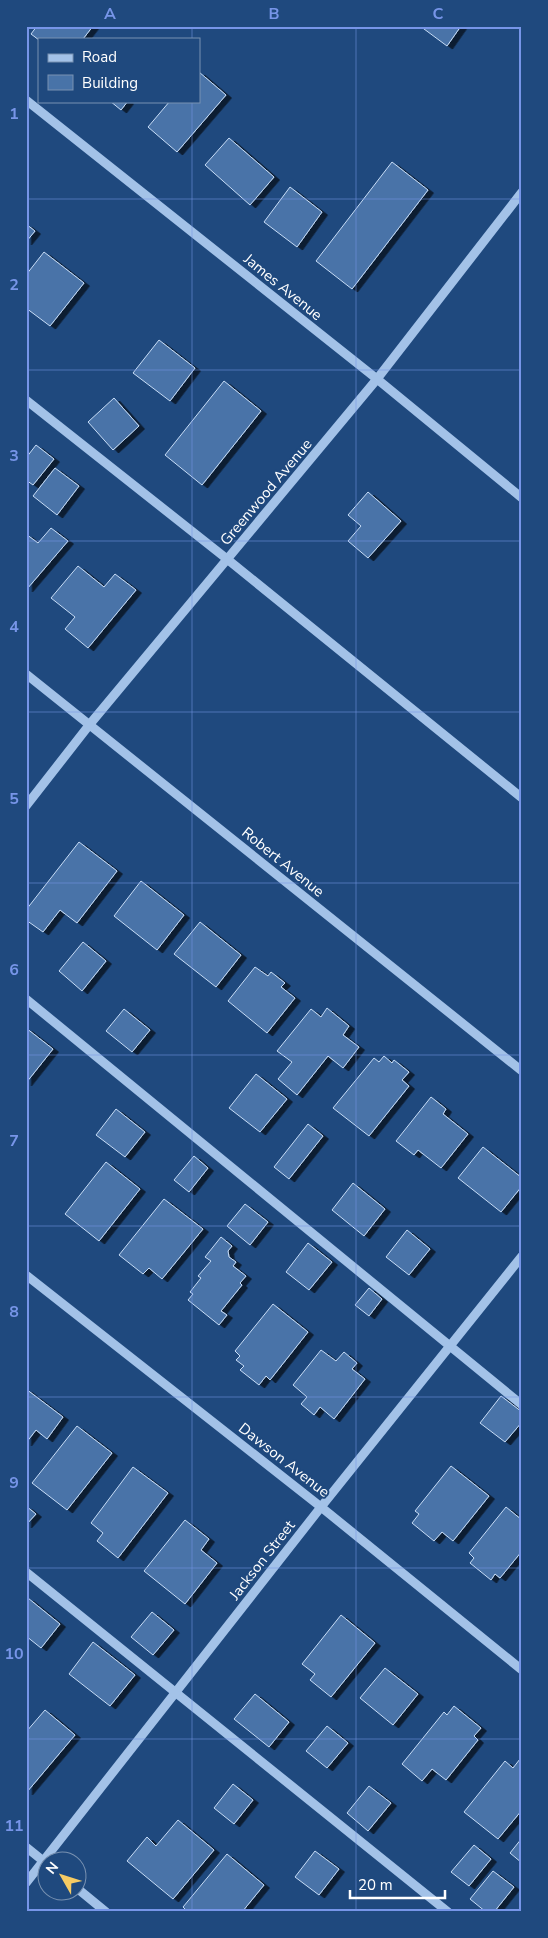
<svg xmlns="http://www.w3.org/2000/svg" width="548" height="1938" font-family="'Nunito Sans',sans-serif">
<defs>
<filter id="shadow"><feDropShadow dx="5.5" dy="3" stdDeviation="0" flood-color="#0009"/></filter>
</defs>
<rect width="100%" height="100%" fill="#1f497e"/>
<g fill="#4873a8" stroke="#c7dcf6" filter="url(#shadow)">
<polygon points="37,26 93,26 83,39 39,39 39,40 31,34"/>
<polygon points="420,26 461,26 447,46"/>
<polygon points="199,72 226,95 177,152 148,127 170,101 199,101"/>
<polygon points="110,101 128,101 121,110"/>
<polygon points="229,138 274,177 250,205 205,165"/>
<polygon points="392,162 428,190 352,289 316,261"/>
<polygon points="290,187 322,212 297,247 264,222"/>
<polygon points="26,224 35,231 26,242"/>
<polygon points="44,252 84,283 50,326 26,308 26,275"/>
<polygon points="159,340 195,368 170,401 133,373"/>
<polygon points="224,381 261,411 202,485 165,455"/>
<polygon points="114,398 139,426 113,450 88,422"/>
<polygon points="36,445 54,459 33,485 26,480 26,458"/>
<polygon points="55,468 79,486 57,515 33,496"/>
<polygon points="368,492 401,521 368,558 348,541 361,526 348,515"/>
<polygon points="51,528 68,541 27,589 26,534 38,543"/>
<polygon points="78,566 104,587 115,574 136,590 88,648 65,629 75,617 51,598"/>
<polygon points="79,842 117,871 77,923 60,910 43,932 26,920 26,910"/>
<polygon points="141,881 184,915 157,950 114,916"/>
<polygon points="200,922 241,955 216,987 174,954"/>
<polygon points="83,942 106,961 82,991 59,971"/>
<polygon points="255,967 268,976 271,972 285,983 281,987 295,998 267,1033 228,1001"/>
<polygon points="327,1008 349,1026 343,1035 359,1047 343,1068 328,1056 297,1095 278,1079 292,1062 277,1051 311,1009 321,1017"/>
<polygon points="124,1009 150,1030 132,1052 106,1031"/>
<polygon points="26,1028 53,1049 26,1083"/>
<polygon points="384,1056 392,1063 394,1060 409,1072 402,1080 409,1086 369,1136 333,1108 374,1058 379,1062"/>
<polygon points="256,1074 287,1099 260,1132 229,1108"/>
<polygon points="431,1097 446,1109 443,1114 468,1134 441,1168 418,1150 414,1155 396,1141"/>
<polygon points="116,1109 145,1132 125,1157 96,1135"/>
<polygon points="308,1124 323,1136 289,1179 274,1167"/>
<polygon points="483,1147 522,1178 522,1186 501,1212 458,1178"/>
<polygon points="194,1156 208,1168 189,1192 174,1180"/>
<polygon points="106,1162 140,1189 99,1241 65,1214"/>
<polygon points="353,1183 385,1209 364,1236 332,1210"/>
<polygon points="164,1199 203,1229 162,1279 149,1268 143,1274 119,1255"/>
<polygon points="245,1204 268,1222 250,1245 227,1226"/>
<polygon points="407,1230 430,1249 409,1275 386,1257"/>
<polygon points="221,1237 232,1246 228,1251 229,1257 236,1262 233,1266 246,1276 240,1283 242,1285 221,1311 227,1315 219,1325 188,1300 193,1294 190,1292 201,1278 198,1276 211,1261 205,1257"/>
<polygon points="308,1243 332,1262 309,1290 286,1272"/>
<polygon points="369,1288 382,1299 369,1316 355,1305"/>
<polygon points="273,1304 308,1332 270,1380 266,1376 259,1385 240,1370 244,1366 236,1360 240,1356 235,1351"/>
<polygon points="321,1350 336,1361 344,1352 357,1363 352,1369 365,1379 334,1419 320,1407 314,1415 301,1404 307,1397 293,1385"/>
<polygon points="26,1389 63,1417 47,1439 36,1430 26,1443"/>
<polygon points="501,1396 522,1412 522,1422 505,1442 480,1423"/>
<polygon points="77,1426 112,1453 67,1510 32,1483"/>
<polygon points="451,1466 489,1496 453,1541 442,1532 434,1541 412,1523 419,1514 415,1511"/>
<polygon points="133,1467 168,1493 118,1558 97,1541 103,1533 91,1523"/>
<polygon points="26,1506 36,1514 26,1525"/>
<polygon points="506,1507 522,1520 522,1551 500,1578 495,1574 491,1580 470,1563 474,1558 469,1553"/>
<polygon points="185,1520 209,1539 201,1550 217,1563 185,1604 144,1571"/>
<polygon points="28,1598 60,1624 41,1648 26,1636 26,1600"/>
<polygon points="152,1612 174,1630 153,1655 131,1637"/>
<polygon points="341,1615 375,1643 331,1697 310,1680 315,1674 302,1664"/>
<polygon points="93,1642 135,1675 110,1706 69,1674"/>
<polygon points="385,1668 418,1694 393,1725 360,1698"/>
<polygon points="255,1694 289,1722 269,1747 234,1719"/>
<polygon points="454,1706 481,1728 474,1736 478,1740 446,1780 432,1769 422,1781 402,1764 444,1712 447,1715"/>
<polygon points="45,1710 75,1735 27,1792 26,1732"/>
<polygon points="327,1726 348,1743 327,1768 306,1751"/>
<polygon points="520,1759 522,1760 522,1810 498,1839 464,1812 505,1761 513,1768"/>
<polygon points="233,1784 253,1800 234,1824 214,1808"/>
<polygon points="369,1786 391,1803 368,1831 347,1813"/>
<polygon points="178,1820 214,1850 173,1899 127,1861 147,1837 156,1846"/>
<polygon points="522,1838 522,1863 510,1853"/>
<polygon points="474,1845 491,1859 469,1886 451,1872"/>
<polygon points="315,1851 339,1869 319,1895 295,1877"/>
<polygon points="227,1854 264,1885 242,1912 188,1912 183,1907"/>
<polygon points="493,1871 514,1887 494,1912 486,1912 470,1899"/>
</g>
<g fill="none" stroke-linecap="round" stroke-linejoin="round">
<g stroke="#a3c2e8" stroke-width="9">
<polyline points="26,100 377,379 522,498"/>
<polyline points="26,400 227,559 522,798"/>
<polyline points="26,674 522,1071"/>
<polyline points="26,806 90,724 377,379 522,192"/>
<polyline points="26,999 522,1405"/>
<polyline points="26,1275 321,1507 522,1670"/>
<polyline points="26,1572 448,1912"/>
<polyline points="26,1847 47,1864"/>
<polyline points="26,1883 321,1507 522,1256"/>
<polyline points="78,1889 106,1912"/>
</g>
</g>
<path fill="none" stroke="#7795e8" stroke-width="1" stroke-opacity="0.55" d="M192 26V39M356 26V1912M192 101V1912M26 199H522M26 370H522M26 541H522M26 712H522M26 883H522M26 1055H522M26 1226H522M26 1397H522M26 1568H522M26 1739H522"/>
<g text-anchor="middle" stroke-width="4" stroke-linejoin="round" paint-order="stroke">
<g font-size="15" fill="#fff" stroke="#1f497e">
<text transform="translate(283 287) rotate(39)" y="5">James Avenue</text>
<text transform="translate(266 492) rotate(-50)" y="5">Greenwood Avenue</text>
<text transform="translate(283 862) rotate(39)" y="5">Robert Avenue</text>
<text transform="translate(284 1460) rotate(38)" y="5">Dawson Avenue</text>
<text transform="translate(262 1560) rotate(-52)" y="5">Jackson Street</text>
</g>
</g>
<rect width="548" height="1938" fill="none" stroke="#1f497e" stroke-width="55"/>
<rect x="38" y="38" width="162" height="65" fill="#1f497e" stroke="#7992b2"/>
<rect x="48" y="54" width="25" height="8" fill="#a3c2e8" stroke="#7992b2"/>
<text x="82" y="62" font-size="15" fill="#ffffff">Road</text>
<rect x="48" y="75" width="25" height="15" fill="#4873a8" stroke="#7992b2"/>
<text x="82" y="88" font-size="15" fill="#ffffff">Building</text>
<g transform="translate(62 1876) rotate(309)"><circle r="24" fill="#1f497e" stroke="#7992b2"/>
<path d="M0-4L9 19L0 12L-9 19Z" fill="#f6cb63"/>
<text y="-8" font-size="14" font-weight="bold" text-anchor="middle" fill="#ffffff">N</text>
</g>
<path d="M350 1890v8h95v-8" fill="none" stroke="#ffffff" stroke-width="2.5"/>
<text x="358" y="1890" font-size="15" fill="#ffffff" stroke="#1f497e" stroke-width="4" paint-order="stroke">20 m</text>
<rect x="28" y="28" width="492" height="1882" fill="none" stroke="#7795e8" stroke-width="2"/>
<g font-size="16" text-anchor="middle" font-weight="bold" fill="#7795e8">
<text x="110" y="19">A</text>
<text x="274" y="19">B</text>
<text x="438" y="19">C</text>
<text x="14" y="119">1</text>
<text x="14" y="290">2</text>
<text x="14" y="461">3</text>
<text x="14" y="632">4</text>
<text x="14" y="804">5</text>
<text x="14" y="975">6</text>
<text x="14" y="1146">7</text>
<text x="14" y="1317">8</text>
<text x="14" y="1488">9</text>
<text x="14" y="1659">10</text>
<text x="14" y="1831">11</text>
</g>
</svg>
